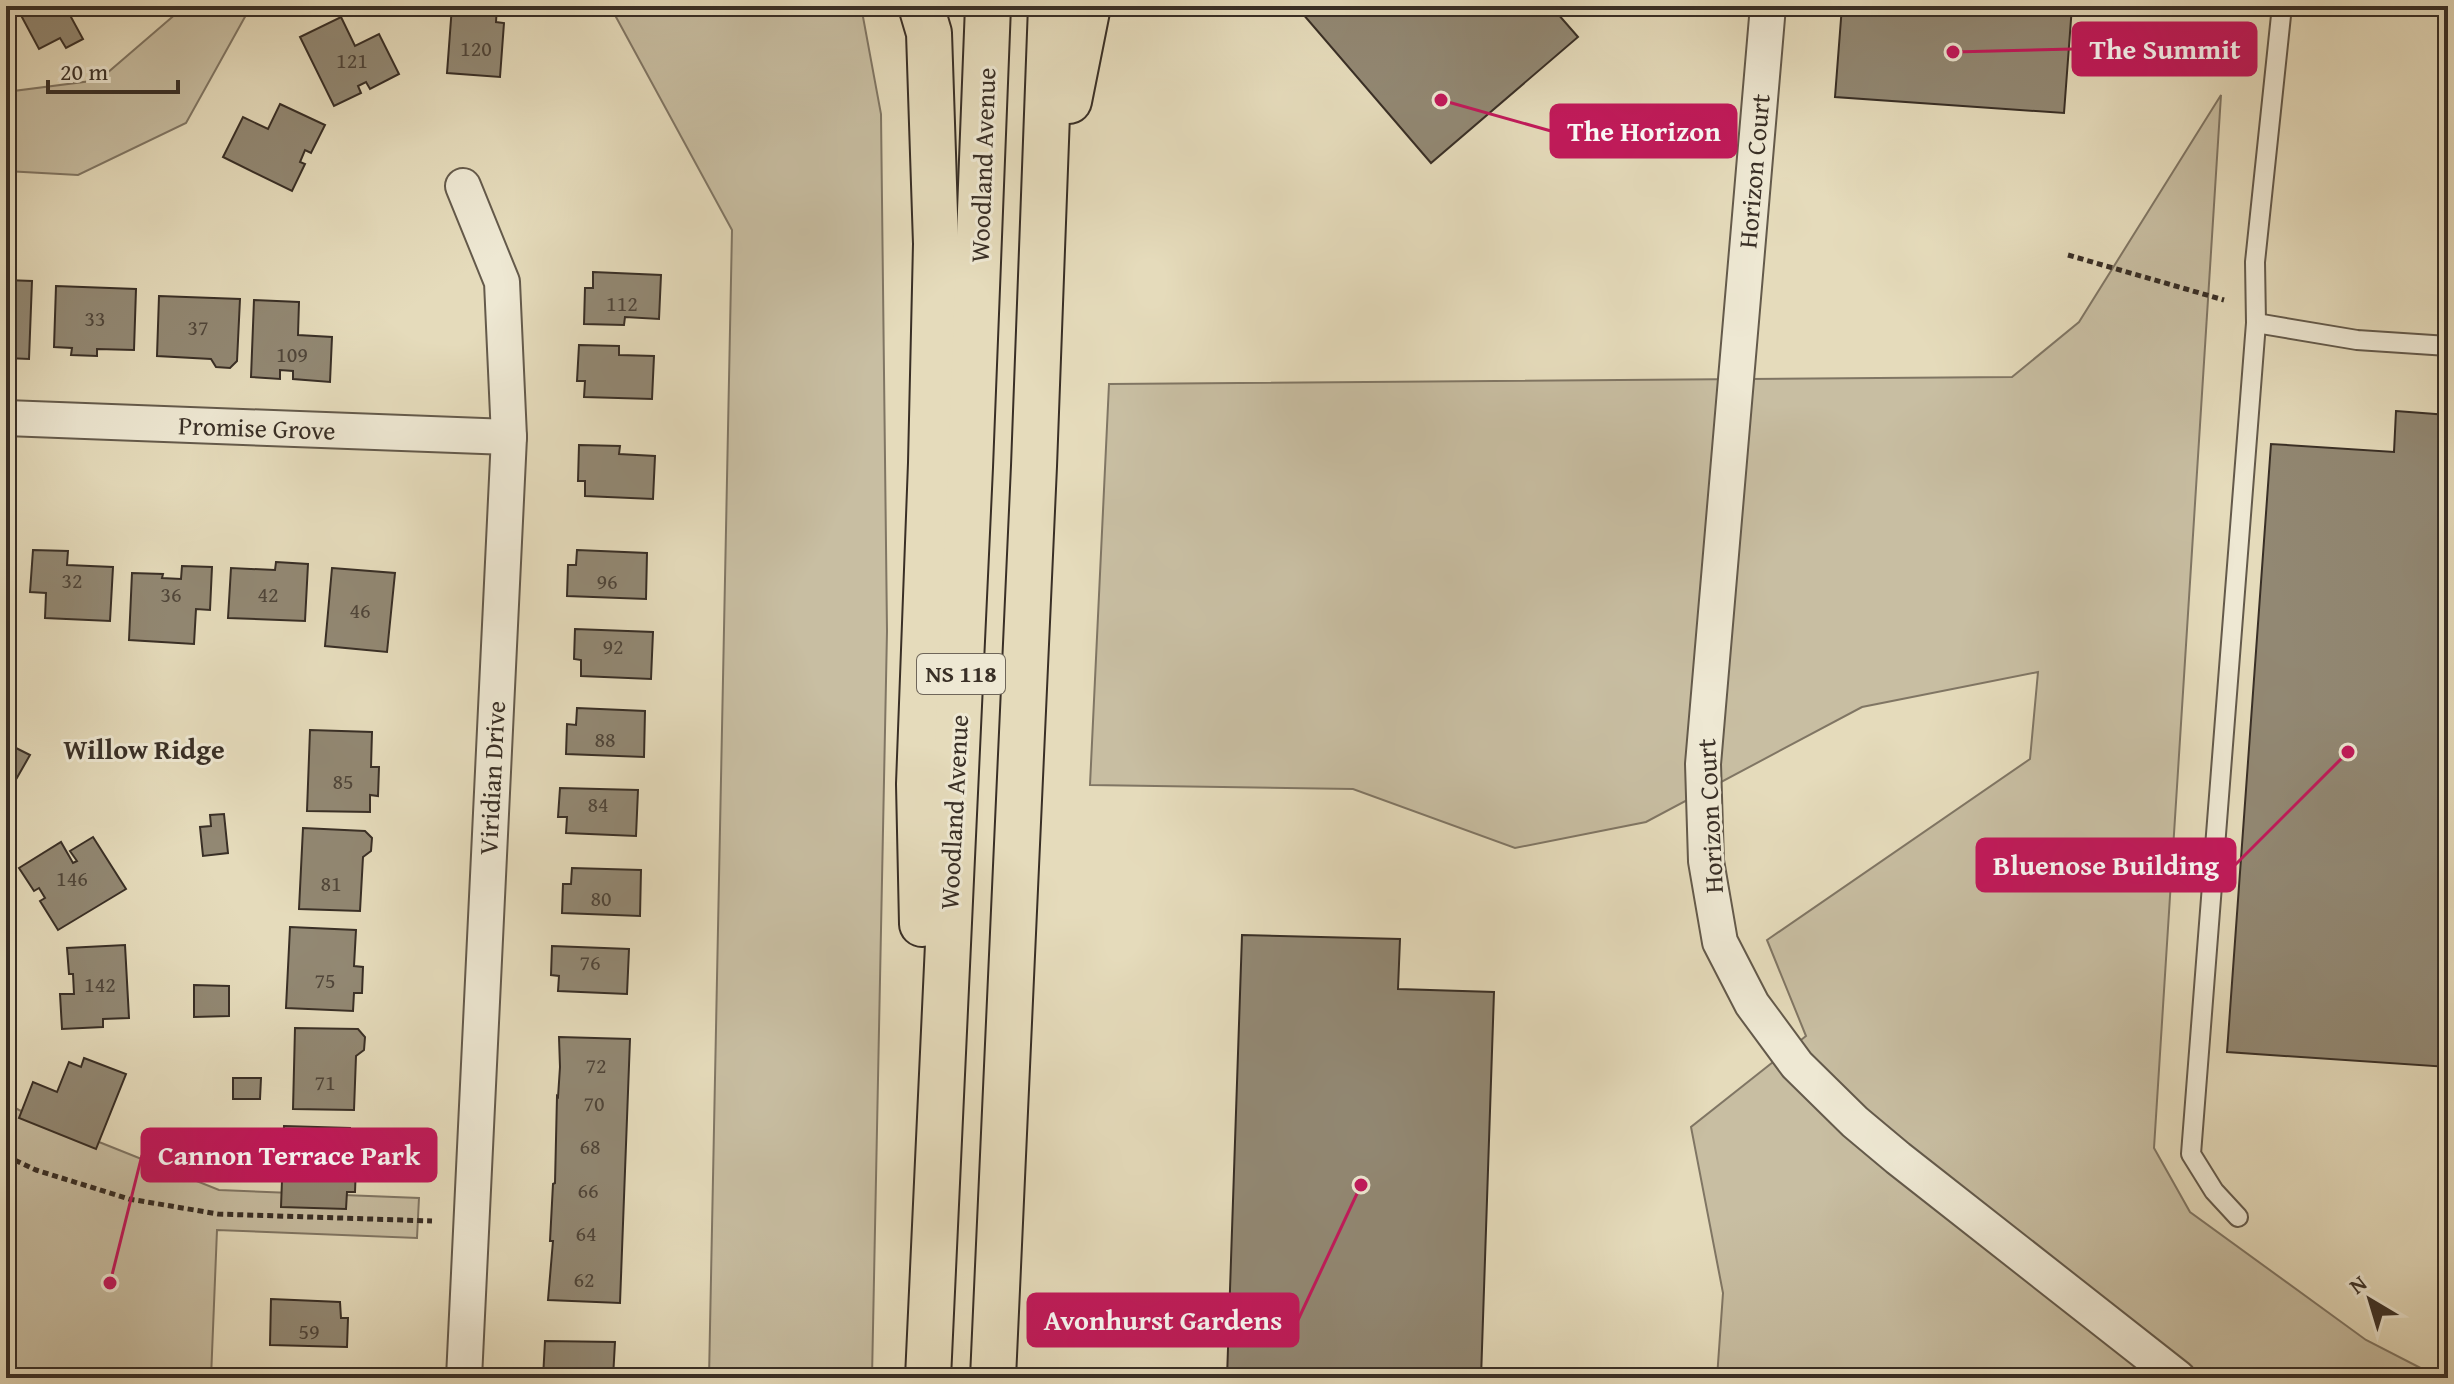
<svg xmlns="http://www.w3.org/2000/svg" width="2454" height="1384" font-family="'Gentium Book Plus',serif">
<rect width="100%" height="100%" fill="#e5dbbb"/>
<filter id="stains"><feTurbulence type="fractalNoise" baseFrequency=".0025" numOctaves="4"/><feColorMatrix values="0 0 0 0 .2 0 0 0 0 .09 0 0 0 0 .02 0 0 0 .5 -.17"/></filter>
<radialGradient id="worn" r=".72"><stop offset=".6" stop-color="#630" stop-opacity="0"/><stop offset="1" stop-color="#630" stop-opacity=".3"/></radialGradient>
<g fill="#c8bea2" stroke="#807664" stroke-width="2">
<polygon points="185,6 251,6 186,123 78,175 6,171 6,92 99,80"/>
<polygon points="610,6 861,6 881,114 887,631 872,1378 709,1378 732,230"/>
<polygon points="2221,95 2154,1148 2190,1212 2366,1340 2440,1378 1717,1378 1723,1293 1691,1127 1806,1036 1767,940 2030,759 2038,672 1862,707 1646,822 1515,848 1353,789 1090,785 1109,384 2012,377 2079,322"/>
<polygon points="6,1103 19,1110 219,1190 419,1198 417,1238 217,1230 211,1378 6,1378"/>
</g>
<g fill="#928873" stroke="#392f26" stroke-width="2">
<polygon points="16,6 65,6 83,39 66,48 60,38 39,49"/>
<polygon points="452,6 497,6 496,22 504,23 500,77 447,73"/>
<polygon points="1296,6 1551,6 1578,37 1431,163"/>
<polygon points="1842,6 2072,6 2064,113 1835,97"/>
<polygon points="341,17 355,46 379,34 399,74 370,89 366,82 358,86 361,93 334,106 300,37"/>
<polygon points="280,104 325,125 311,153 305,150 300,162 305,164 292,191 223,157 243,117 268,129"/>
<polygon points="593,272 661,275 659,319 625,317 624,325 584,324 585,288 593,288"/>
<polygon points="6,280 32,281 29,359 6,358"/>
<polygon points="56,286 136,289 134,350 97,349 97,356 71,355 72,348 54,347"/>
<polygon points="159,296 240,299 237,361 230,368 216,367 211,359 157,356"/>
<polygon points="254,300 299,302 298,335 332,337 330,382 293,379 293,371 280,370 280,379 251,377"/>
<polygon points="579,345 619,346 619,355 654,356 652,399 584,397 585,381 577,381"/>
<polygon points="2396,411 2448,415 2448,1067 2227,1052 2271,444 2394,452"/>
<polygon points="579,445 620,446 619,454 655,456 653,499 585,496 585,481 578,481"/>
<polygon points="33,550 68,551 67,565 113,567 110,621 45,618 46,593 30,592"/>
<polygon points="577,550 647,553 646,599 567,596 568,565 576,565"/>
<polygon points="6,561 14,561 13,612 6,612"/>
<polygon points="276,562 308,564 305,621 228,618 231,568 275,570"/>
<polygon points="182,566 212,567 210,610 196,609 194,644 129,640 132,573 163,574 162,578 181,579"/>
<polygon points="332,568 395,573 387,652 325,646"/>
<polygon points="575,629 653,632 651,679 581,676 581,660 574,659"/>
<polygon points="577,708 645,711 644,757 566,754 567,724 576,725"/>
<polygon points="310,730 372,732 371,767 379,767 378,796 370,795 370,812 307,811"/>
<polygon points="6,743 30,755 6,797"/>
<polygon points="560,788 638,790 636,836 566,833 567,817 558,817"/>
<polygon points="224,814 228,853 203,856 200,827 211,826 210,815"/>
<polygon points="303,828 365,831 372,838 371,851 363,857 360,911 299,909"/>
<polygon points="93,837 126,889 58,930 40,901 45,898 39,888 34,891 19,868 61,842 73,863 77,861 70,851"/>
<polygon points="572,868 641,870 640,916 562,913 563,884 571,884"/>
<polygon points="290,927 356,930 354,966 363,967 362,993 354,993 353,1011 286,1008"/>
<polygon points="1242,935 1400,939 1398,989 1494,992 1481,1378 1227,1378"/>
<polygon points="125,945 129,1018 103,1019 103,1027 62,1029 60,994 74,994 73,974 69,974 67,948"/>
<polygon points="552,946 629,949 627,994 558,991 559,976 551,975"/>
<polygon points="194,985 229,986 229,1016 194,1017"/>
<polygon points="295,1028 358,1029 365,1037 364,1050 356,1056 354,1110 293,1109"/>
<polygon points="559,1037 630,1039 620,1303 548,1300 553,1241 550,1241 553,1184 555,1183 557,1096 558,1097 560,1067"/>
<polygon points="84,1058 126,1074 96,1149 19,1118 33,1082 57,1092 69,1062 81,1067"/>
<polygon points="233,1078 261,1078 260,1099 233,1099"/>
<polygon points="284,1126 350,1128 348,1165 356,1165 355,1192 347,1192 346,1209 281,1207"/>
<polygon points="271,1299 340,1302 341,1318 348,1318 347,1347 270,1345"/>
<polygon points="545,1341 615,1342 613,1378 543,1378"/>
<polygon points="282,1368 352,1370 352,1378 282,1378"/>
</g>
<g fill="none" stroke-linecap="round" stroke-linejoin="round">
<defs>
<g id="lane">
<polyline points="2256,323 2357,340 2448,346"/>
<polyline points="2238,1217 2214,1191 2191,1154 2256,323 2255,262 2282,6"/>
</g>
<g id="street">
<polyline points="1768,6 1703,764 1706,861 1720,942 1752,1004 1797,1065 1855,1122 1898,1158 2178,1378"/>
<polyline points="463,186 502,282 509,437 464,1378"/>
<polyline points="6,418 509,437"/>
</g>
<g id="highway">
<polyline points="921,6 929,33 936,244 931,463 919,784 922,924"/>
<polyline points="1069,101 1088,6"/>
<polyline points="928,1378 970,467 988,6"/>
<polyline points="993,1378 1034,466 1051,6"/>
</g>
</defs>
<use href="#lane" stroke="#645a4b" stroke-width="22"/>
<use href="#street" stroke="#645a4b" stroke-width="38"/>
<use href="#highway" stroke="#392f26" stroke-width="48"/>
<g stroke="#392f26" stroke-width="5" stroke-dasharray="6 4" stroke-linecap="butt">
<polyline points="2068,255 2224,300"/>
<polyline points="6,1156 36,1170 129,1199 218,1214 432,1221"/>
</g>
<use href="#lane" stroke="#eee8d3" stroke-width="18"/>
<use href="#street" stroke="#eee8d3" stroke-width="34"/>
<use href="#highway" stroke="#e5dbbb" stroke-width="44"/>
</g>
<g text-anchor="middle" stroke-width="6" stroke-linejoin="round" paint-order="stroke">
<g font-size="22" fill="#4f4539">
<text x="476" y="56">120</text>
<text x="352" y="68">121</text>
<text x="622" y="311">112</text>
<text x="95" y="326">33</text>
<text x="198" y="335">37</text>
<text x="292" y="362">109</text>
<text x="72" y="588">32</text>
<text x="607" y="589">96</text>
<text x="171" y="602">36</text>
<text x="268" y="602">42</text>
<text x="360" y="618">46</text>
<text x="613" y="654">92</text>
<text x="605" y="747">88</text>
<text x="343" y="789">85</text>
<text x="598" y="812">84</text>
<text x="72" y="886">146</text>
<text x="331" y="891">81</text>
<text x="601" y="906">80</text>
<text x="590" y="970">76</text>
<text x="325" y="988">75</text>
<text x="100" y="992">142</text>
<text x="596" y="1073">72</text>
<text x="325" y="1090">71</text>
<text x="594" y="1111">70</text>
<text x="590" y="1154">68</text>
<text x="588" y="1198">66</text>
<text x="586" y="1241">64</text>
<text x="584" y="1287">62</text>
<text x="309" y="1339">59</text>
</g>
<rect fill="#eee8d3" stroke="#6f665a" stroke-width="2" x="917" y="654" width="88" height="40" rx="6"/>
<g font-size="24" font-weight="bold" fill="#392f26">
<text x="961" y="682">NS 118</text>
</g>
<g font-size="26" fill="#392f26" stroke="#eee8d3">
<text transform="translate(983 165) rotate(-88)" y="9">Woodland Avenue</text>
<text transform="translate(1754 171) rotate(-85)" y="9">Horizon Court</text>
<text transform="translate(257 428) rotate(2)" y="9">Promise Grove</text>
<text transform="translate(492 778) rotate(-87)" y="9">Viridian Drive</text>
<text transform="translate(954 812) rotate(-87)" y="9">Woodland Avenue</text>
<text transform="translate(1710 816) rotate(-93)" y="9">Horizon Court</text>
</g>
<g font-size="28" font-weight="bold" fill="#392f26" stroke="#eee8d3">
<text x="144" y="759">Willow Ridge</text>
</g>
</g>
<path fill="none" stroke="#c2185b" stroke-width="3" d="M1953 52L2073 49M1441 100L1551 131M2348 752L2235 865M110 1283L142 1155M1361 1185L1298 1320"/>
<g fill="#c2185b" stroke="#eee8d3" stroke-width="3">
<circle cx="1953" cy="52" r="8"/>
<circle cx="1441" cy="100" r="8"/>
<circle cx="2348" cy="752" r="8"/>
<circle cx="110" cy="1283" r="8"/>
<circle cx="1361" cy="1185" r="8"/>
</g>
<g fill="#c2185b" stroke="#c2185b" stroke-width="3">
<rect x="2073" y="23" width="183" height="52" rx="8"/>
<rect x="1551" y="105" width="185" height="52" rx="8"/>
<rect x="1977" y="839" width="258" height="52" rx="8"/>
<rect x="142" y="1129" width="294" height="52" rx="8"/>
<rect x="1028" y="1294" width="270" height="52" rx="8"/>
</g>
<g font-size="28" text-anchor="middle" font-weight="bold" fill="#fff">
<text x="2165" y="59">The Summit</text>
<text x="1644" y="141">The Horizon</text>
<text x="2106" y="875">Bluenose Building</text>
<text x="289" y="1165">Cannon Terrace Park</text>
<text x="1163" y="1330">Avonhurst Gardens</text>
</g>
<rect width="2454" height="1384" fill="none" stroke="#e5dbbb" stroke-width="32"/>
<rect x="8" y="8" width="2438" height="1368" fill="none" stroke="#392f26" stroke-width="4"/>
<rect x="16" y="16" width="2422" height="1352" fill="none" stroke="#392f26" stroke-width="2"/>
<g transform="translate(2370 1300) rotate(322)" stroke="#eee8d3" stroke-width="6" paint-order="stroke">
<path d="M0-6L14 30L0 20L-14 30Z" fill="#392f26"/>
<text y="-12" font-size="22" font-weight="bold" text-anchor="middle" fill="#392f26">N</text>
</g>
<path d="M48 80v12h130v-12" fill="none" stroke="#392f26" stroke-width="4"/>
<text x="60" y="80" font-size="24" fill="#392f26" stroke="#eee8d3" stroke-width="6" paint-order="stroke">20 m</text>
<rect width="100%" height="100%" filter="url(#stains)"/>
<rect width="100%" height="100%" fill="url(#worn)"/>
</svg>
